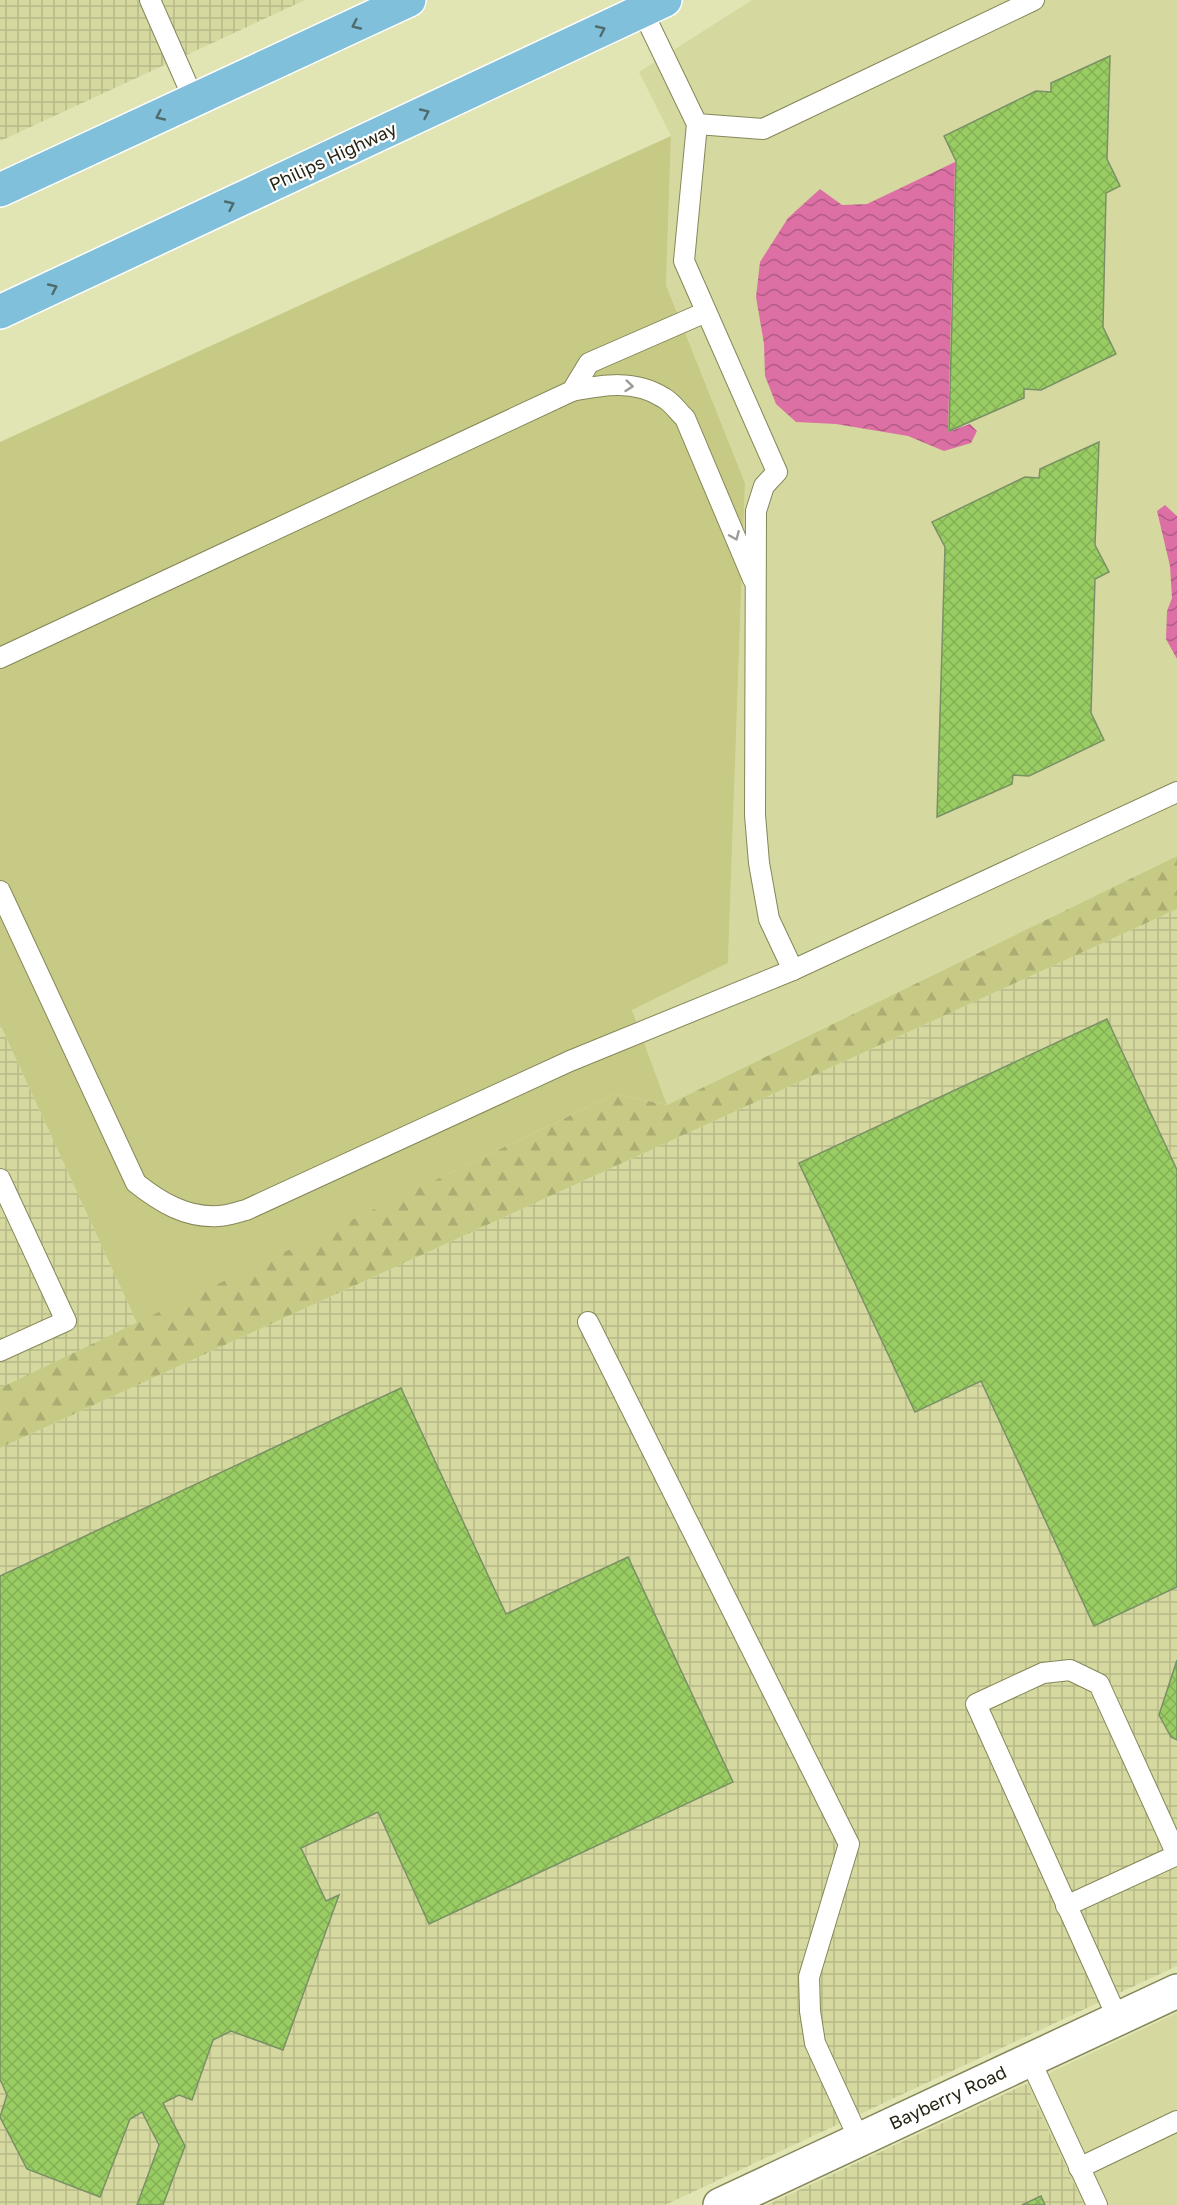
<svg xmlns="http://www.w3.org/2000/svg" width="1177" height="2205" font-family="'Golos Text',sans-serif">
<defs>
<pattern id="industrial-grid" width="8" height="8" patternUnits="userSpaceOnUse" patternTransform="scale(1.5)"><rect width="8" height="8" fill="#d5d99f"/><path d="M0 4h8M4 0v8" fill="none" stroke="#b7ba88"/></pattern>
<pattern id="forest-firs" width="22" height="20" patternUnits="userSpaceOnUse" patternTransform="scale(1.5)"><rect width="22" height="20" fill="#c7ca85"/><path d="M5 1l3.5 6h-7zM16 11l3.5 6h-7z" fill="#abad72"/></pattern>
<pattern id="water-waves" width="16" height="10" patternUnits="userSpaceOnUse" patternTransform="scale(1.5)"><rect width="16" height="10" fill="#dc70a5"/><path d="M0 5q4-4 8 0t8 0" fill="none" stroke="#b25c85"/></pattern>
<pattern id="building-cross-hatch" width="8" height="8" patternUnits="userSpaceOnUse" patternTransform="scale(1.5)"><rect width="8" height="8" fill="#99cd63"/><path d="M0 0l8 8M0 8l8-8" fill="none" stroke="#84b055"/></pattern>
</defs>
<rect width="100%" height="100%" fill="#e1e4b3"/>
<g fill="#d5d99f">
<polygon points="752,0 1177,0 1177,856 667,1105 632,1010 728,963 745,483 666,285 671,136 639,72"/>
<polygon points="1177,2013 1177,2205 1084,2205 1026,2084"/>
</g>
<g fill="url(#industrial-grid)">
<polygon points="0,0 305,0 0,141"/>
<polygon points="1177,909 1177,1966 665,2205 0,2205 0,1448"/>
<polygon points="0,1024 137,1323 0,1388"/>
<polygon points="1026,2084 1084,2205 767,2205"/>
</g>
<polygon fill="#c7ca85" points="671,136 666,285 745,483 728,963 632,1010 667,1105 615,1094 137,1323 0,1024 0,442"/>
<polygon fill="url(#forest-firs)" points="1177,856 1177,909 0,1448 0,1388 615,1094 667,1105"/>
<g fill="url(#water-waves)">
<polygon points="955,162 948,432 970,424 977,431 971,443 944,451 908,436 836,424 796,422 776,404 765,376 764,344 756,297 760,262 788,218 820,189 842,205 867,204"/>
<polygon points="1165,505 1177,516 1177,659 1166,639 1167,611 1172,598 1170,566 1157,511"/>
</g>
<g fill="url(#building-cross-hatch)" stroke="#7a9066" stroke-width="1.5">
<polygon points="1110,56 1107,159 1120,186 1106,193 1103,327 1116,354 1041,390 1024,389 1024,398 949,431 956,161 944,136 1036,91 1051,92 1051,83"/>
<polygon points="1099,442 1095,545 1109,572 1095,579 1091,713 1104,740 1029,776 1013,775 1012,784 937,817 945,547 932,522 1025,477 1039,478 1040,469"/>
<polygon points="1107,1019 1177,1170 1177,1587 1094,1626 981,1381 915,1412 799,1163"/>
<polygon points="401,1388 506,1614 628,1557 733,1782 429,1924 378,1812 301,1848 326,1901 339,1895 283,2050 231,2031 213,2040 192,2100 179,2095 163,2103 185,2146 163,2205 137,2205 159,2145 142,2112 130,2119 100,2197 27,2169 0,2117 7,2095 0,2079 0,1576"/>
<polygon points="1177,1660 1177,1740 1171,1737 1159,1715"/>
<polygon points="1041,2196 1045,2205 1022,2205"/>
</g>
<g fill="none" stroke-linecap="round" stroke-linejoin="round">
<defs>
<g id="service">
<polyline points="150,0 194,100"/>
<polyline points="642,10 697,124 684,261 777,472 764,486 756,511 755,815 759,863 769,919 793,970"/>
<polyline points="697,124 763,129 1034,0"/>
<polyline points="572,391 589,363 706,312"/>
<path d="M0 658 572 391C603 385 635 379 664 398 672 402 678 412 685 418L753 579"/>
<path d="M0 891 136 1183C160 1202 186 1218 218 1216 227 1216 237 1212 246 1210L570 1061 793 970 1177 792"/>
<polyline points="0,1179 66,1321 0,1351"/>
<polyline points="588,1322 849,1844 809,1977 810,2011 815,2043 859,2139"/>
<polyline points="1066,1906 1177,1855"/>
<polyline points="1118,2019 976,1704 1043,1673 1070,1670 1099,1684 1177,1855"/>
<polyline points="1030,2060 1097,2205"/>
<polyline points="1079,2168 1177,2121"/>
</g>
<polyline id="tertiary" points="720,2205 1177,1991"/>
<g id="primary">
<polyline points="0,190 409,0"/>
<polyline points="0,312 665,0"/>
</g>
</defs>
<use href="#service" stroke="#858759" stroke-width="22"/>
<use href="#tertiary" stroke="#858759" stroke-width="36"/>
<use href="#primary" stroke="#fff" stroke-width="36"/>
<use href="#service" stroke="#fff" stroke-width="20"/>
<use href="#tertiary" stroke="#fff" stroke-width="33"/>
<use href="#primary" stroke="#80c0da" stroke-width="33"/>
</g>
<defs><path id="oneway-chevron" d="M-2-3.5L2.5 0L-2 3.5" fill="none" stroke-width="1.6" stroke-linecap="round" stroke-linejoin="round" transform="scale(1.5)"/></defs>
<g stroke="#4e6b6d">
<use href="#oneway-chevron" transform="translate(356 25) rotate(155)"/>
<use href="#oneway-chevron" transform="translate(601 30) rotate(-25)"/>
<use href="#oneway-chevron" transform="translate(425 113) rotate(-25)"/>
<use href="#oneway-chevron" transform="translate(160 116) rotate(155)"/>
<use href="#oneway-chevron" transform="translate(230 205) rotate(-25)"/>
<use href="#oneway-chevron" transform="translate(53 288) rotate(-25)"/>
</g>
<g stroke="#9d9d95">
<use href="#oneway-chevron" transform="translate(629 386) rotate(6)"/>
<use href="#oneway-chevron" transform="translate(735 536) rotate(67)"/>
</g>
<g text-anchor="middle" stroke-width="4.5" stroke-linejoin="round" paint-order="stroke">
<g font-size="18" fill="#252613" stroke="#fff">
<text transform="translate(333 157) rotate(-25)" y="6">Philips Highway</text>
<text transform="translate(948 2098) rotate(-25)" y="6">Bayberry Road</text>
</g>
</g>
</svg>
